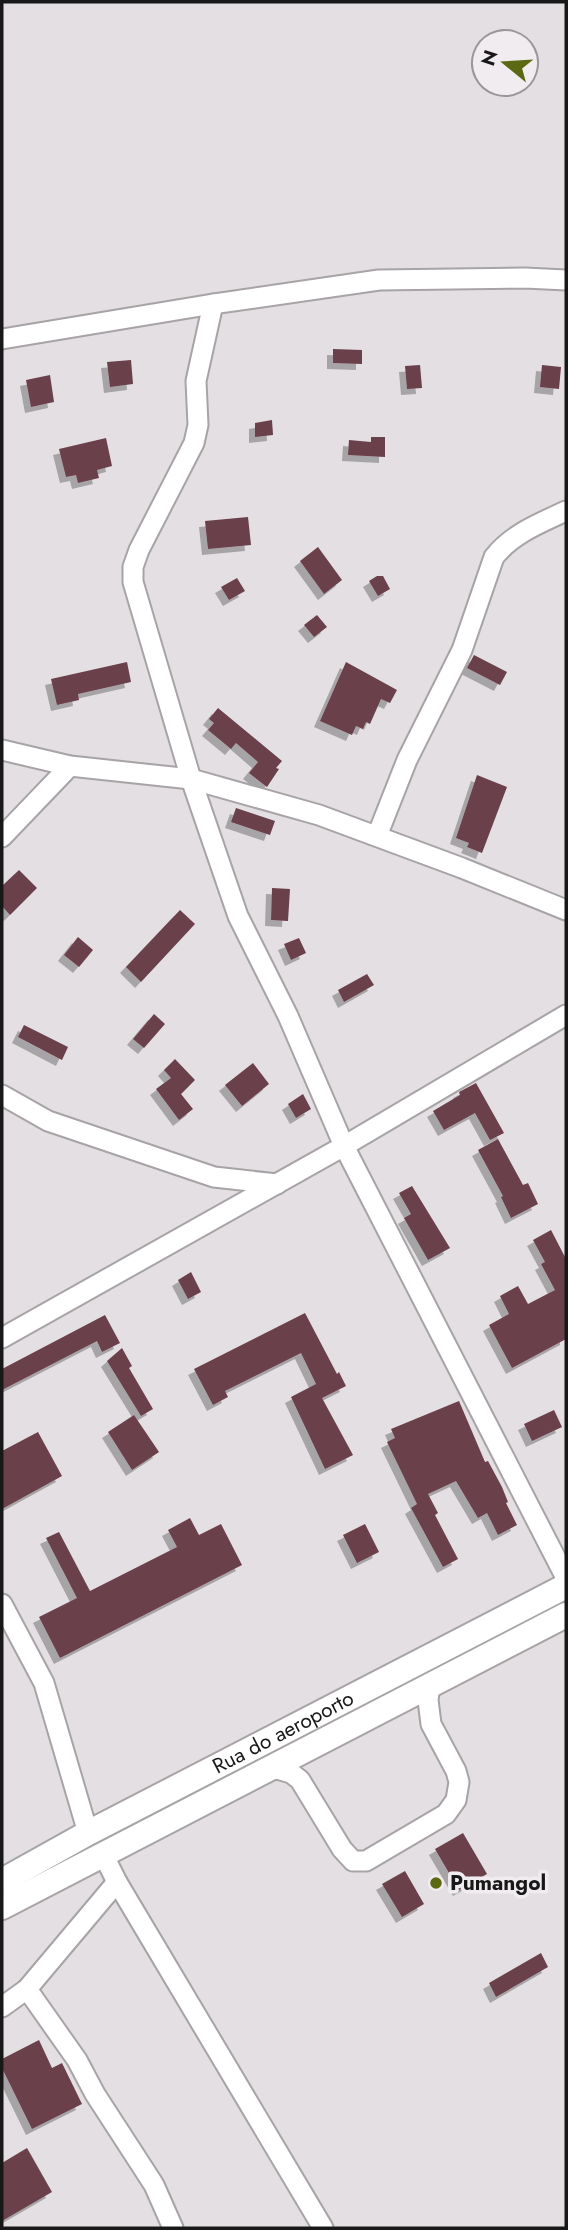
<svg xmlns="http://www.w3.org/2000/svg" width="568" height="2230" font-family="Jost,sans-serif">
<defs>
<filter id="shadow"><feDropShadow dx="-6" dy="6" stdDeviation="0" flood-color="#0004"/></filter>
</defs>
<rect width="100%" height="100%" fill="#e3dfe2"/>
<g fill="#6b3f4b" filter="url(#shadow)">
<polygon points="333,349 362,350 362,364 333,363"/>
<polygon points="131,360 133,384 110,387 107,362"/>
<polygon points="420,365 422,388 407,389 405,366"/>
<polygon points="542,365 561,367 559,389 540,387"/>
<polygon points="50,375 54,402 31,407 26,380"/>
<polygon points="272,420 273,435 255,437 255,423"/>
<polygon points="371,437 385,437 385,457 348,455 349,440 371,442"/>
<polygon points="106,438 112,466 97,470 99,478 78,483 76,475 66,477 59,449"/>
<polygon points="248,517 251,545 208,549 205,521"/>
<polygon points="318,547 342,580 324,594 300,561"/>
<polygon points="377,576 383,576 390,589 378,596 369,581"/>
<polygon points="237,578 245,591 229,600 221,587"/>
<polygon points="317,615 327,627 314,637 304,625"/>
<polygon points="474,655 507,672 500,685 467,668"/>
<polygon points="127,662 131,682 78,694 79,700 57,705 51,679"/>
<polygon points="346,662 397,690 390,703 381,699 370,724 366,722 363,729 356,726 352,735 320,721"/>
<polygon points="218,708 282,761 276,768 279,769 267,787 249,773 258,762 236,743 231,749 208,730 214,723 209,719"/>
<polygon points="477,775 507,787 482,853 467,847 469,843 456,838"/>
<polygon points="236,808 275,821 270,835 231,822"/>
<polygon points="19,870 37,888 10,915 2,906 2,886"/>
<polygon points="272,888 290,889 288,921 271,920"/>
<polygon points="180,910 195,924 141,982 126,967"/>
<polygon points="78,937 93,950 79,967 64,955"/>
<polygon points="299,938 306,953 291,960 284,944"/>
<polygon points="367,974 374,985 344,1002 338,990"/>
<polygon points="154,1014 165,1024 144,1048 133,1039"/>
<polygon points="24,1025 68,1047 62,1060 18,1037"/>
<polygon points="175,1059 195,1080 181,1094 193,1109 179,1120 156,1089 171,1078 164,1070"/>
<polygon points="253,1063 269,1084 242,1106 225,1085"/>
<polygon points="476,1083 504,1133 490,1140 475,1113 444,1130 433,1111 460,1095 459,1092"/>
<polygon points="303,1094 311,1109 296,1118 288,1104"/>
<polygon points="498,1139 523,1185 528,1183 538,1204 511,1218 501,1197 503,1196 478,1150"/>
<polygon points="412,1186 450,1248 428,1260 404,1218 411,1214 399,1193"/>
<polygon points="551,1230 566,1259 566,1339 512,1368 489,1325 509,1314 500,1296 518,1286 528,1304 555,1290 541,1264 545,1262 533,1240"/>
<polygon points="191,1272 201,1292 188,1299 178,1280"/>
<polygon points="305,1313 337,1374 339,1372 346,1386 322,1398 353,1455 325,1469 291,1397 316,1384 301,1353 225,1391 228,1397 213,1405 194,1369"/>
<polygon points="105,1315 120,1343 102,1352 97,1341 2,1390 2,1369"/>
<polygon points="122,1348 132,1366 129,1368 153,1409 141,1416 107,1361"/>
<polygon points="459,1401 485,1462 488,1461 502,1487 508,1502 506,1503 517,1525 498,1535 487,1513 478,1518 456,1481 428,1494 438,1513 435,1515 458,1559 443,1567 411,1508 417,1504 387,1442 395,1438 391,1429"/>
<polygon points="554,1410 562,1427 532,1441 524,1424"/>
<polygon points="134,1415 159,1452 132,1470 108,1432"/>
<polygon points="38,1432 62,1476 2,1509 2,1451"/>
<polygon points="190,1518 199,1535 221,1524 242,1565 60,1658 39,1617 77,1598 46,1538 59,1532 90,1591 177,1547 168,1530"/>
<polygon points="365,1524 379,1552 357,1563 343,1535"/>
<polygon points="463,1833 487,1874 459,1890 435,1849"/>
<polygon points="405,1871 424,1904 402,1917 382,1884"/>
<polygon points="541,1953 548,1967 496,1997 489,1983"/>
<polygon points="39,2040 52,2068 62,2063 82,2104 32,2129 2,2068 2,2059"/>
<polygon points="27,2148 52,2192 2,2221 2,2163"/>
</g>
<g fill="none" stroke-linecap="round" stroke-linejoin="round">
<defs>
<g id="minor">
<polyline points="213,304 196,381 198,425 194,443 139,550 133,567 133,582 191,779 238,916 288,1016 344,1146 566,1578"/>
<polyline points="2,339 213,304 379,280 525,278 566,280"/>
<polyline points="2,750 70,766 191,779 319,815 462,868 566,910"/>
<path d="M377 836 407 760 462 650 494 557C512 534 540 523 566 511"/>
<polyline points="2,837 70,766"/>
<polyline points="2,1095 48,1121 214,1177 277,1184"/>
<polyline points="2,1338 344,1146 566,1015"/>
<polyline points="2,1604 44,1683 88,1833"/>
<polyline points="270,1767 291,1773 300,1780 342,1849 353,1861 366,1861 446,1814 456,1800 459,1782 456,1771 431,1724 428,1700 430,1686"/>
<polyline points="103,1854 117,1882 323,2228"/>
<polyline points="27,1989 77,2060 95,2094 154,2185 173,2228"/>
<polyline points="2,2007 27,1989 117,1882"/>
</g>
<g id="major">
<path id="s1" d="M2 1881 88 1833 566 1586"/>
<polyline points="2,1907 566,1615"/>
</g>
</defs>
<use href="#minor" stroke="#a7a3a6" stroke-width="23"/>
<use href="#major" stroke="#a7a3a6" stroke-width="28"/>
<use href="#minor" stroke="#fff" stroke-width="19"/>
<use href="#major" stroke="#fff" stroke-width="24"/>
</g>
<circle fill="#5b6912" stroke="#f0ecef" stroke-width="2.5" cx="436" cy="1883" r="7"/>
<g text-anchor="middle" stroke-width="7" stroke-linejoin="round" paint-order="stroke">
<g font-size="21" fill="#191819" stroke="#f0ecef">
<text dy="7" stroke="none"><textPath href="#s1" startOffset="318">Rua do aeroporto</textPath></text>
</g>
<g font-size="21" font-weight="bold" fill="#191819" stroke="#f0ecef" text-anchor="start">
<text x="450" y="1890">Pumangol</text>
</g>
</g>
<rect width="568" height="2230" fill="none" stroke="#191819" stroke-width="7"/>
<g transform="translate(505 63) rotate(288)"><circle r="33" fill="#f0ecef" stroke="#9a9799" stroke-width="2"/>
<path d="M0-5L12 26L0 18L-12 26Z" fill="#5b6912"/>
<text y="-10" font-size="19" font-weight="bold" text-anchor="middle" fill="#191819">N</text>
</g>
</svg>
